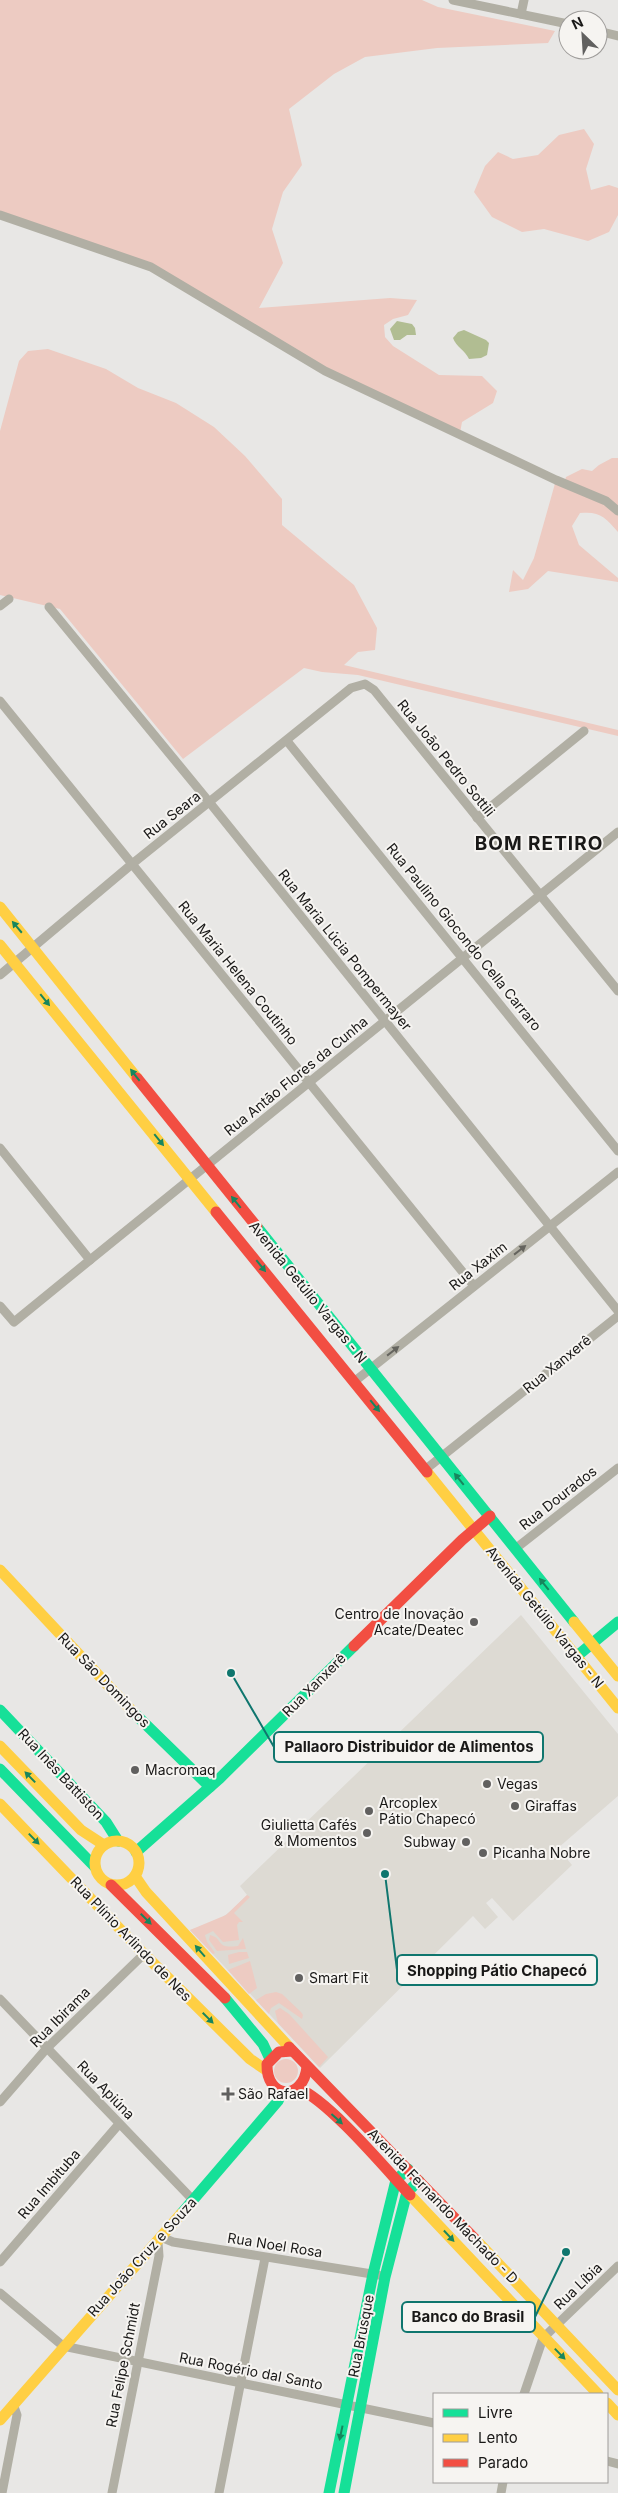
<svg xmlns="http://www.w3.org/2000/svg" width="618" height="2493" font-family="Inter,sans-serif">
<rect width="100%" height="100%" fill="#e8e7e5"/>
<polygon fill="#dddad3" points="521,1615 618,1734 618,1796 558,1848 572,1865 513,1921 492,1898 486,1903 498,1917 485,1929 473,1916 320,2068 190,1930 217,1921 231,1911 247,1895 240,1886"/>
<g fill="#edcbc2">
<polygon points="0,0 422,0 438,7 555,31 548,43 437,48 365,57 334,74 289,109 302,165 283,192 272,229 283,263 259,308 390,298 417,300 408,315 393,319 384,325 385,337 393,346 439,375 482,376 497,391 493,403 462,422 460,433 325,371 151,267 0,215"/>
<polygon points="584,129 594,144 586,169 591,190 609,185 618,188 618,215 609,232 588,241 544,229 522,232 492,217 474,192 485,166 498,152 513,159 538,155 559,135"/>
<polygon points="48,349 106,369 138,388 176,403 214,427 245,456 282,499 282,525 354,585 377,628 375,650 358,652 344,665 618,730 618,736 358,675 322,672 304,668 183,759 60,609 0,595 0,431 19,361 28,351"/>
<path d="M612 458H618V532C605 517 600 511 580 513L572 526 579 545 618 578V582L548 571 528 589 509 592 513 570 523 580 534 558 556 480 564 483 566 477 582 469 592 471 599 465Z"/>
<polygon points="247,1895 250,1897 234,1913 243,1922 239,1922 237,1925 239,1940 223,1942 213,1931 205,1935 207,1942 215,1953 213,1954 190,1930 226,1915"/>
<path d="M210 1935C225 1939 214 1949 238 1946L243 1938 246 1949 217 1951 209 1940Z"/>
<polygon points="239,1952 247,1952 249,1958 229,1964 228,1955"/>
<polygon points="250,1961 257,1988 249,1994 228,1970"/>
<polygon points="276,1992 282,1994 301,2012 303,2015 302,2019 279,2003 271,2008 269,2014 256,2000 266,1994"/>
<polygon points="280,2008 289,2014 328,2057 319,2067 278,2023 275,2011"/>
<circle cx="286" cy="2071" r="12"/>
</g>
<g fill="#b1bd92">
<polygon points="397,321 412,324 415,328 416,335 407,335 400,340 394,340 390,329"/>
<path d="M464 330 486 340 489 343 487 355 481 358 469 359C465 350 456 347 453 338L458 332Z"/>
</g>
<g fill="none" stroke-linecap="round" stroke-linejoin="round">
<g stroke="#b1afa4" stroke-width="9">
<polyline points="453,0 568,24"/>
<polyline points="521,14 524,0"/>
<polyline points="598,31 618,36"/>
<polyline points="0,215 151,267 325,371 556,480 606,501 618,511"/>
<polyline points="0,606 9,599"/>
<polyline points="49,607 210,803 618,1311"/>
<polyline points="0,701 474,1286"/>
<polyline points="287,741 618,1151"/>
<polyline points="477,818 584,731"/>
<polyline points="0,975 132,864 351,688 365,684 374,690 618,991"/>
<polyline points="0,1148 90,1260"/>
<polyline points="0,1306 14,1322 90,1260 618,832"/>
<polyline points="355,1381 618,1172"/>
<polyline points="426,1469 618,1316"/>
<polyline points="515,1549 618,1468"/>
<polyline points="0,1999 193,2200"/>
<polyline points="0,2102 47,2048 144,1954"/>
<polyline points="161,2237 173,2242 378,2275"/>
<polyline points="0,2262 119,2124"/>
<polyline points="0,2293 63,2346 434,2423"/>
<polyline points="524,2394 543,2338 618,2266"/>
<polyline points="607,2461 618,2464"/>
<polyline points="2,2493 17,2415 13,2404"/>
<polyline points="112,2493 159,2256 158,2242"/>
<polyline points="219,2493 265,2258"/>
<polyline points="501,2493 503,2482"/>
</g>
<g stroke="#16e098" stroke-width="11">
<polyline points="257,1227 574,1622"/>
<polyline points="577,1656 618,1622"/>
<polyline points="0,1710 106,1822 118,1841"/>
<polyline points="133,1712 210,1787"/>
<polyline points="0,1769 95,1867"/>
<polyline points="136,1852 220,1778 354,1646"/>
<polyline points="225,1998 263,2044 270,2059"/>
<polyline points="181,2214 278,2101 282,2092"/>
<polyline points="329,2493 373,2274 396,2180 408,2169"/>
<polyline points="344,2493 385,2277 407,2192 419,2181"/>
</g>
<g stroke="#ffcf43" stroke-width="11">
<polyline points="0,907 137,1078"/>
<polyline points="0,945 216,1212"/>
<polyline points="427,1472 618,1708"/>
<polyline points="0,1570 133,1712"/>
<polyline points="574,1622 618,1676"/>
<polyline points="0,1746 81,1830 104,1845"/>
<polyline points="0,1804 144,1954 250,2059 266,2070"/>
<circle cx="117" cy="1863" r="22"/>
<polyline points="135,1876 146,1892 289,2047"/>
<polyline points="410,2195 598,2394"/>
<polyline points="475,2239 618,2390"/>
<polyline points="607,2403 618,2415"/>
<polyline points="0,2420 181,2214"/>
</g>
<g stroke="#f24e42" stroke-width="11">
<polyline points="137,1078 257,1227"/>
<polyline points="216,1212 427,1472"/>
<polyline points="354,1646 462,1540 490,1516"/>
<polyline points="111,1885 225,1998"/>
<polyline points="289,2047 475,2239"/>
<path d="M292 2051 279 2052 267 2064C266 2099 303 2102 307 2067"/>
<path d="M299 2089C328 2100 386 2169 410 2195"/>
</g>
</g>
<defs><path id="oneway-solid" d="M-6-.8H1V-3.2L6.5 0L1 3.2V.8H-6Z" transform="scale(1.25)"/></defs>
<g fill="#17865e">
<use href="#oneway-solid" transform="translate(17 927) rotate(-130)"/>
<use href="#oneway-solid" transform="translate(45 1000) rotate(51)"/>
<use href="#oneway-solid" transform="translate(135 1075) rotate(-128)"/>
<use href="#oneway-solid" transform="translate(159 1140) rotate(51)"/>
<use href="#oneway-solid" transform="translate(236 1202) rotate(-129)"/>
<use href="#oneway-solid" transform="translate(261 1266) rotate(51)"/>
<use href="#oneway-solid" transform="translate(375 1406) rotate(51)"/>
<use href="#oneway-solid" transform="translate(459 1479) rotate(-129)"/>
<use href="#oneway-solid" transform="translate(544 1584) rotate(-129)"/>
<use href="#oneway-solid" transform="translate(30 1777) rotate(-134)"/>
<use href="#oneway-solid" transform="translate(34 1839) rotate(46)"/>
<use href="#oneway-solid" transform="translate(146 1919) rotate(45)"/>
<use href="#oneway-solid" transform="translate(200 1951) rotate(-131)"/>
<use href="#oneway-solid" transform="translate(208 2018) rotate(45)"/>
<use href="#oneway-solid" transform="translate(337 2119) rotate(42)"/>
<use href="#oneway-solid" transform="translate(449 2236) rotate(47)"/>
<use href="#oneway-solid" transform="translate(560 2354) rotate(46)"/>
<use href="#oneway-solid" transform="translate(341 2433) rotate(102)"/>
</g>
<g fill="#65645e">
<use href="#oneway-solid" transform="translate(520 1250) rotate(-38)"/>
<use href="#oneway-solid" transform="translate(393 1351) rotate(-38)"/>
</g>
<g fill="#61605f" stroke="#f6f4f1" stroke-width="2">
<circle cx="474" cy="1622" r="5"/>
<circle cx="135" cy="1770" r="5"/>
<circle cx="487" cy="1784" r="5"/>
<circle cx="515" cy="1806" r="5"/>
<circle cx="369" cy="1811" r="5"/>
<circle cx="367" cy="1833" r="5"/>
<circle cx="466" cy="1842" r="5"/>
<circle cx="483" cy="1853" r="5"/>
<circle cx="299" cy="1978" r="5"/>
<path d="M225.5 2086.5h5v5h5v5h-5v5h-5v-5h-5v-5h5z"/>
</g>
<g text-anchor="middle" stroke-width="4" stroke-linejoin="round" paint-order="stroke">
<g font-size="14" fill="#191817" stroke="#f6f4f1">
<text transform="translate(446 758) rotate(51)" y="5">Rua João Pedro Sottili</text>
<text transform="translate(172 815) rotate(-38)" y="5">Rua Seara</text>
<text transform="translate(464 937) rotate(51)" y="5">Rua Paulino Giocondo Cella Carraro</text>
<text transform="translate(345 950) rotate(51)" y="5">Rua Maria Lúcia Pompermayer</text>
<text transform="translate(238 973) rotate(51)" y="5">Rua Maria Helena Coutinho</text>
<text transform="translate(296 1076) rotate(-39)" y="5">Rua Antão Flores da Cunha</text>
<text transform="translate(478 1266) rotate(-38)" y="5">Rua Xaxim</text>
<text transform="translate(308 1292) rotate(51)" y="5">Avenida Getúlio Vargas - N</text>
<text transform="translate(557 1364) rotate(-39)" y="5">Rua Xanxerê</text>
<text transform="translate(558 1498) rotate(-38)" y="5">Rua Dourados</text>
<text transform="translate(545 1617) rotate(51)" y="5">Avenida Getúlio Vargas - N</text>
<text transform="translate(104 1680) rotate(46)" y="5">Rua São Domingos</text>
<text transform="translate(314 1685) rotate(-45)" y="5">Rua Xanxerê</text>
<text transform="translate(61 1774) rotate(47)" y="5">Rua Inês Battiston</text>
<text transform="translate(131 1939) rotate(46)" y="5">Rua Plínio Arlindo de Nes</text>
<text transform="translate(60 2017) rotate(-45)" y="5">Rua Ibirama</text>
<text transform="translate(106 2090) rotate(46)" y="5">Rua Apiúna</text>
<text transform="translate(49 2184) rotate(-49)" y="5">Rua Imbituba</text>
<text transform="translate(443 2206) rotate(46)" y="5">Avenida Fernando Machado - D</text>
<text transform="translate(275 2245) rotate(9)" y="5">Rua Noel Rosa</text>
<text transform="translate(142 2257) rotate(-48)" y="5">Rua João Cruz e Souza</text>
<text transform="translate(578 2286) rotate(-44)" y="5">Rua Líbia</text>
<text transform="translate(361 2336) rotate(-79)" y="5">Rua Brusque</text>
<text transform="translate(123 2365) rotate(-79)" y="5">Rua Felipe Schmidt</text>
<text transform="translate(251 2371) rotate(11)" y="5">Rua Rogério dal Santo</text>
</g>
<g font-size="14" fill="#191817" stroke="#f6f4f1" text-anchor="start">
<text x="464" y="1619" text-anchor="end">Centro de Inovação<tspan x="464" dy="16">Acate/Deatec</tspan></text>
<text x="145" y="1775">Macromaq</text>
<text x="497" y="1789">Vegas</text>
<text x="379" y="1808">Arcoplex<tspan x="379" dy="16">Pátio Chapecó</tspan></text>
<text x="525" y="1811">Giraffas</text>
<text x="357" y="1830" text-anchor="end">Giulietta Cafés<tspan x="357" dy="16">&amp; Momentos</tspan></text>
<text x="456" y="1847" text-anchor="end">Subway</text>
<text x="493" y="1858">Picanha Nobre</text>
<text x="309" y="1983">Smart Fit</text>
<text x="238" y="2099">São Rafael</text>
</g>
<g font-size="19" font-weight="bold" letter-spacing="1" fill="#191817" stroke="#f6f4f1">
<text x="539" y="850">BOM RETIRO</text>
</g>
</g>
<path fill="none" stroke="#0f766e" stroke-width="2" d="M231 1673L274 1747M385 1874L397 1970M566 2252L535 2317"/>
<g fill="#0f766e" stroke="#f6f4f1" stroke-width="2">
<circle cx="231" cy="1673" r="5"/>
<circle cx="385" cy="1874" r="5"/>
<circle cx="566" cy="2252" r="5"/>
</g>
<g fill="#f6f4f1" stroke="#0f766e" stroke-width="2">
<rect x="274" y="1732" width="269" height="30" rx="5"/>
<rect x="397" y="1955" width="200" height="30" rx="5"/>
<rect x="402" y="2302" width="133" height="30" rx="5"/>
</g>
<g font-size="15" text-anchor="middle" font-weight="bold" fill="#191817">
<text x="409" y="1752">Pallaoro Distribuidor de Alimentos</text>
<text x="497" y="1976">Shopping Pátio Chapecó</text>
<text x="468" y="2322">Banco do Brasil</text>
</g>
<rect x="433" y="2393" width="175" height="90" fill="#f6f4f1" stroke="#9e9c9a"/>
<rect x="443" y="2409" width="25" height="8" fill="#16e098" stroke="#9e9c9a"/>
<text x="478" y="2418" font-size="15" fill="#191817">Livre</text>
<rect x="443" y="2434" width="25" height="8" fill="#ffcf43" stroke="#9e9c9a"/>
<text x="478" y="2443" font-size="15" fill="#191817">Lento</text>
<rect x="443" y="2459" width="25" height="8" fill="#f24e42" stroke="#9e9c9a"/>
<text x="478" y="2468" font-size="15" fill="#191817">Parado</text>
<g transform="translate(583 35) rotate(335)"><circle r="24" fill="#f6f4f1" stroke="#9e9c9a"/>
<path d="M0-4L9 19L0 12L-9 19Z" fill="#61605f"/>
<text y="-8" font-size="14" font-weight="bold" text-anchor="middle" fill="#191817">N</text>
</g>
</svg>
